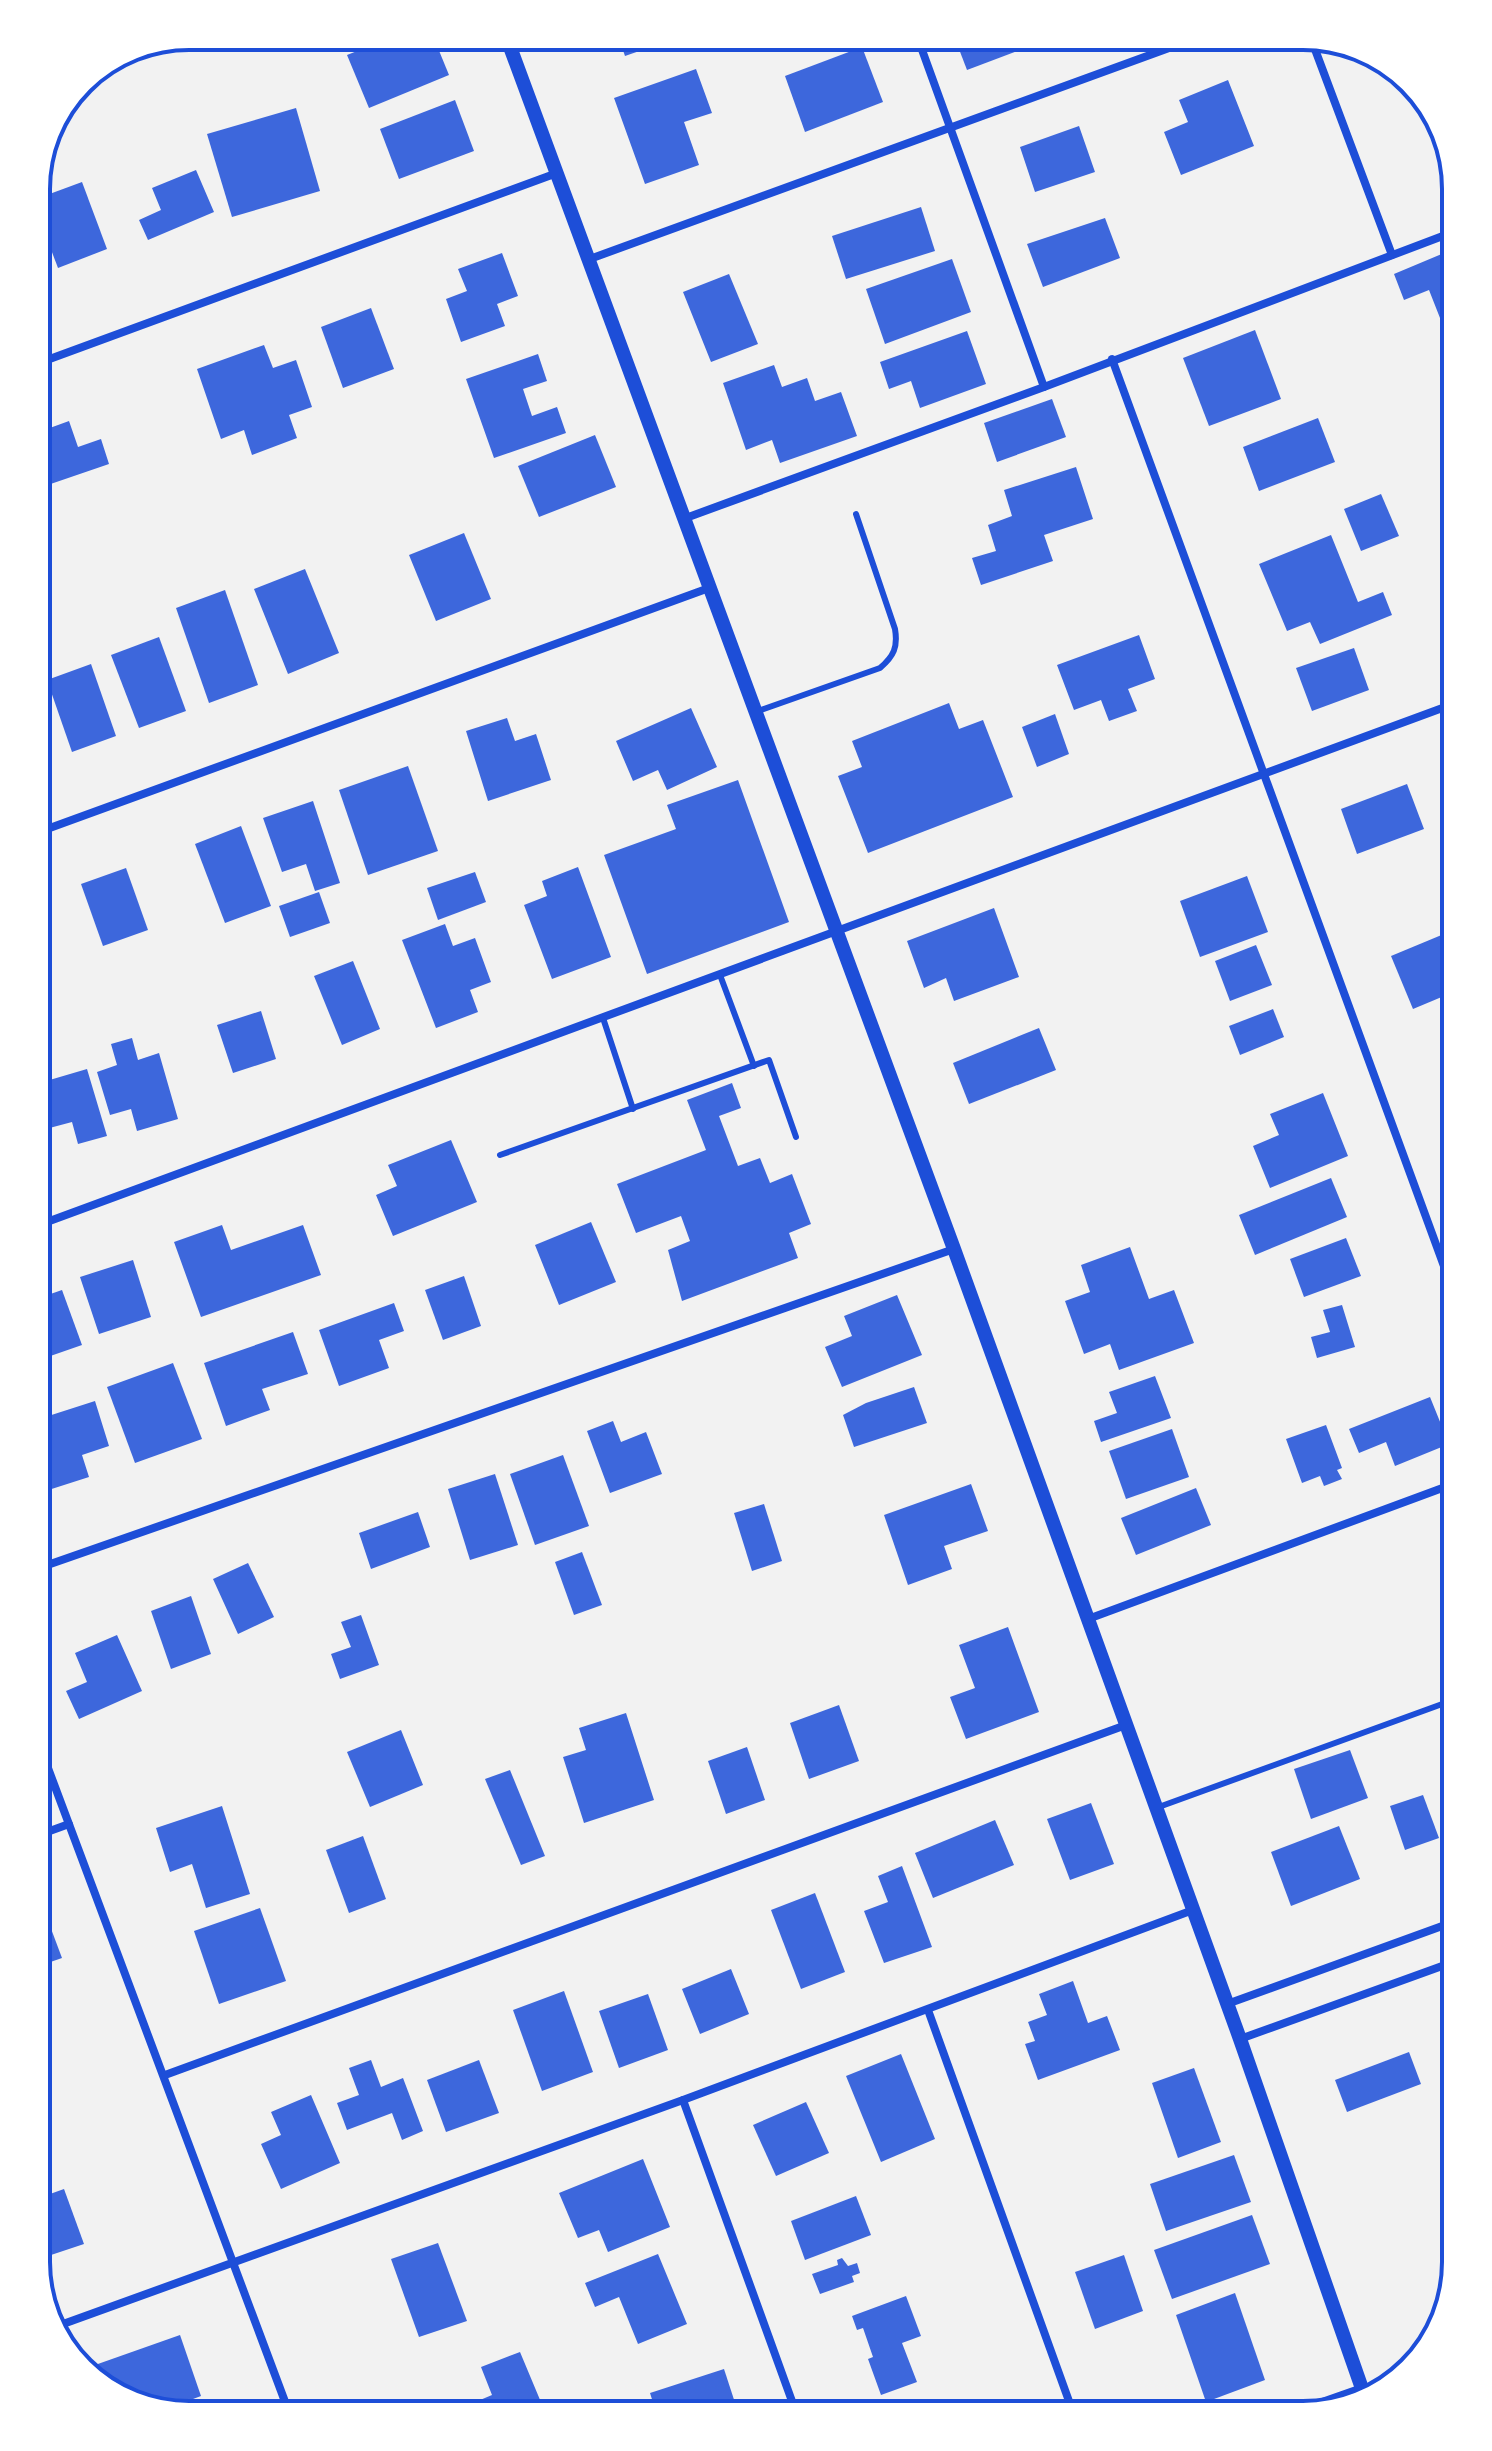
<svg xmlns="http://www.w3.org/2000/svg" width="1492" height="2451" font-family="'Varela Round',sans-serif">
<rect width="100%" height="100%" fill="#f2f2f2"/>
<g fill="#3d67dc">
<polygon points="395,36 433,36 449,75 369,108 347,55"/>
<polygon points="618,36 648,36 651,47 625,56"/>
<polygon points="954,36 1042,36 1044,41 967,70"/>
<polygon points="862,47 883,102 805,132 785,76"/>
<polygon points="696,69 712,113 684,122 699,165 645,184 614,98"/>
<polygon points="1228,80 1254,146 1181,175 1164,132 1188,122 1179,100"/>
<polygon points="455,100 474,151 399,179 380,129"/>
<polygon points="296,108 320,191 232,217 207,134"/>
<polygon points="1079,126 1095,172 1035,192 1020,147"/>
<polygon points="196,170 214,212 148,240 139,220 161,210 152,188"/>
<polygon points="82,182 107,249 58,268 36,210 36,199"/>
<polygon points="921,207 935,251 846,279 832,236"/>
<polygon points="1105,218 1120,258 1043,287 1027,244"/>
<polygon points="1456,248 1456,311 1440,318 1429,290 1404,300 1394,274"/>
<polygon points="502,253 518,296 497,304 505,326 461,342 446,299 467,291 458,269"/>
<polygon points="952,259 971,312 885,344 866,289"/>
<polygon points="729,274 758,344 711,362 683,292"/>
<polygon points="371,308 394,369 343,388 321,327"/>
<polygon points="1255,330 1281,399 1209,426 1183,358"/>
<polygon points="967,331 986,384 920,408 911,381 889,389 880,362"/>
<polygon points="264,345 273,368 296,360 312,407 289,415 297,438 252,455 244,430 221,439 197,369"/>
<polygon points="1456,352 1456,394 1441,358"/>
<polygon points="538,354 547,381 523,389 532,416 557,407 566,433 494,458 466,379"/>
<polygon points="774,365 782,387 807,378 815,401 841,392 857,436 780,463 772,440 746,450 723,383"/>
<polygon points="1052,399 1066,437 997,462 984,423"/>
<polygon points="1318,418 1335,462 1259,491 1243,447"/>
<polygon points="69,421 78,447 101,439 109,464 36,489 36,433"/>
<polygon points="595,435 616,487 539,517 518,466"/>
<polygon points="1076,467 1093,519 1044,535 1053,561 981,585 972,558 996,551 988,525 1012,516 1004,490"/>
<polygon points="1381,494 1399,536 1361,551 1344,509"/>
<polygon points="464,533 491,599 436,621 409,555"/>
<polygon points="1331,535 1358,602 1383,592 1392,615 1320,644 1310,622 1287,631 1259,564"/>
<polygon points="305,569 339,653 288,674 254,589"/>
<polygon points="225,590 258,685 209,703 176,608"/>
<polygon points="1456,598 1456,623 1447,602"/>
<polygon points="1139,635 1155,679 1128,689 1137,711 1109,721 1101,700 1074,710 1057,665"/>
<polygon points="159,637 186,711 139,728 111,655"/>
<polygon points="1354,648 1369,690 1312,711 1296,668"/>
<polygon points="91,664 116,736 72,752 47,680"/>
<polygon points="949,703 959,729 983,720 1013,797 868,853 838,776 862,767 852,741"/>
<polygon points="691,708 717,767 667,790 658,770 633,781 616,741"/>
<polygon points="1055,714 1069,754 1037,767 1022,727"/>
<polygon points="507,718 515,741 536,734 551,780 488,801 466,731"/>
<polygon points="408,766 438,851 368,875 339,790"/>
<polygon points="738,780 789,922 647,974 604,855 676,829 667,805"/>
<polygon points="1407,784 1424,829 1357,854 1341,809"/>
<polygon points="313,801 340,883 315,891 306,864 282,872 263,818"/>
<polygon points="241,826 271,906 225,923 195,844"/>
<polygon points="578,867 611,957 552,979 524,905 547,896 542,881"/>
<polygon points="126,868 148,930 103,946 81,884"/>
<polygon points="475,872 486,902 438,920 427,888"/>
<polygon points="1247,876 1268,932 1200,957 1180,901"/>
<polygon points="319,892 330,923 290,937 279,906"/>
<polygon points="994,908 1019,977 954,1001 946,978 924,988 907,941"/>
<polygon points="445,924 453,946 475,938 491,982 470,990 478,1012 436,1028 402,940"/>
<polygon points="1456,929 1456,991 1413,1009 1391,956"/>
<polygon points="1256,945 1272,985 1230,1001 1215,961"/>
<polygon points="353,961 380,1029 342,1045 314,976"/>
<polygon points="1273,1009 1284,1037 1240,1055 1229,1026"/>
<polygon points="261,1011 276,1059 233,1073 217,1025"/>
<polygon points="1039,1028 1056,1070 969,1104 953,1063"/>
<polygon points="132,1038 138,1060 159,1053 178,1119 137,1131 131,1109 110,1115 97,1072 117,1065 111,1044"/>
<polygon points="1456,1064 1456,1101 1444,1069"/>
<polygon points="87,1069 107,1136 78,1144 72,1122 42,1130 36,1110 36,1084"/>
<polygon points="732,1083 741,1108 719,1116 738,1166 760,1158 770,1183 792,1174 811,1224 789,1233 798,1258 682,1301 668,1250 690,1241 681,1216 636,1233 617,1184 706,1150 687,1100"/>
<polygon points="1323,1093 1348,1156 1270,1188 1253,1146 1279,1135 1270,1114"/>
<polygon points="451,1140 477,1202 393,1236 376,1195 397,1186 388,1165"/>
<polygon points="36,1148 44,1169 36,1172"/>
<polygon points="1331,1178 1347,1217 1255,1255 1239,1215"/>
<polygon points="591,1222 616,1282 559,1305 535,1245"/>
<polygon points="222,1225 231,1250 303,1225 321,1275 201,1317 174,1242"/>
<polygon points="1346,1238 1361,1276 1304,1297 1290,1259"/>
<polygon points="1130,1247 1149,1299 1174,1290 1194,1343 1119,1370 1110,1344 1084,1354 1065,1301 1090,1292 1081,1265"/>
<polygon points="133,1260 151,1317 99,1334 80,1277"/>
<polygon points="464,1276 481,1326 443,1340 425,1290"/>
<polygon points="62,1290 82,1345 36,1361 36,1299"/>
<polygon points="897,1295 922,1355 842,1387 825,1347 852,1336 844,1316"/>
<polygon points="394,1303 404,1331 379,1340 389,1368 339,1386 319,1330"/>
<polygon points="1342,1305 1355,1347 1317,1358 1311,1337 1330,1332 1323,1310"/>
<polygon points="293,1332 308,1374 262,1389 270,1410 226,1426 204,1363"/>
<polygon points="173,1363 202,1439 135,1463 107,1387"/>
<polygon points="1155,1376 1171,1418 1101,1442 1094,1421 1117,1413 1109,1392"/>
<polygon points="914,1387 927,1423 854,1447 843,1415 866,1403"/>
<polygon points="1430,1397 1449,1444 1395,1466 1386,1442 1359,1453 1349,1429"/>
<polygon points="95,1401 109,1446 82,1455 89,1477 36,1494 36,1444 47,1441 39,1419"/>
<polygon points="613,1421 621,1442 646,1432 662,1474 610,1493 587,1431"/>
<polygon points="1326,1425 1342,1468 1337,1470 1342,1479 1324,1486 1320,1476 1302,1483 1286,1439"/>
<polygon points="1172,1429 1189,1477 1126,1499 1109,1451"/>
<polygon points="563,1455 589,1526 535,1545 510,1474"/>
<polygon points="495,1474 518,1545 470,1560 448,1489"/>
<polygon points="971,1484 988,1531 944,1546 952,1569 908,1585 884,1515"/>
<polygon points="1196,1488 1211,1525 1136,1555 1121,1518"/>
<polygon points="764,1504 782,1561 752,1571 734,1513"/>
<polygon points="418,1512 430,1547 371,1569 359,1533"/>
<polygon points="1456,1523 1456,1556 1453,1557 1443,1528"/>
<polygon points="582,1552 602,1605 574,1615 555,1562"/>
<polygon points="248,1563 274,1617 238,1634 213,1579"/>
<polygon points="191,1596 211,1654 171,1669 151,1611"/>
<polygon points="361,1615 379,1665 340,1679 331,1654 351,1647 341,1622"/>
<polygon points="1008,1627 1039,1712 966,1739 950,1697 975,1688 959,1645"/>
<polygon points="117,1635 142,1691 79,1719 66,1691 87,1682 75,1653"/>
<polygon points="839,1705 859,1761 809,1779 790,1723"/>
<polygon points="626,1713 654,1800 584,1823 563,1757 586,1750 579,1728"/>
<polygon points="401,1730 423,1785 370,1807 347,1752"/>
<polygon points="747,1747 765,1800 726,1814 708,1761"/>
<polygon points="1350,1750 1368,1798 1311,1819 1294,1769"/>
<polygon points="510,1770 545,1856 521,1865 485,1779"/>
<polygon points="1423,1795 1439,1838 1405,1850 1390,1806"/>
<polygon points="1091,1803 1114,1864 1070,1880 1047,1819"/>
<polygon points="222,1806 250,1894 206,1908 192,1864 170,1872 156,1828"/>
<polygon points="995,1820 1014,1865 933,1898 915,1853"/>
<polygon points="1339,1826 1360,1879 1291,1906 1271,1852"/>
<polygon points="363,1836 386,1899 349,1913 326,1850"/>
<polygon points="902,1866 932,1947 884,1963 864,1911 888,1902 878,1876"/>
<polygon points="815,1893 845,1972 801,1989 771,1910"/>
<polygon points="260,1908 286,1981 219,2004 194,1931"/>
<polygon points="47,1918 62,1958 36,1967 36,1922"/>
<polygon points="731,1969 749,2014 700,2034 682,1989"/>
<polygon points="1073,1981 1088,2023 1107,2016 1120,2050 1038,2080 1025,2044 1035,2041 1028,2022 1047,2015 1039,1994"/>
<polygon points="564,1991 593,2072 542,2091 513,2010"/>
<polygon points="648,1994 668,2050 619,2068 599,2011"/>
<polygon points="1409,2052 1421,2084 1347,2112 1335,2080"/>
<polygon points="901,2054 935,2139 881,2162 846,2076"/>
<polygon points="371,2060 381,2087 403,2078 423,2131 402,2140 392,2113 347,2130 337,2103 359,2095 349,2068"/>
<polygon points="479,2060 499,2113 446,2132 427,2080"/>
<polygon points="1194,2068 1221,2142 1178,2158 1152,2083"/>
<polygon points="311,2095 340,2163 281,2189 261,2144 281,2135 271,2112"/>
<polygon points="806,2102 829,2153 776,2176 753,2125"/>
<polygon points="1234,2155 1251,2202 1166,2231 1150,2184"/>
<polygon points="643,2159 670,2227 608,2252 599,2230 578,2238 559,2193"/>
<polygon points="64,2189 84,2244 36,2260 36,2199"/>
<polygon points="856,2196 871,2235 805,2260 791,2221"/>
<polygon points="1252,2215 1270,2264 1172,2299 1154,2250"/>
<polygon points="438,2243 467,2321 419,2337 391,2259"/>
<polygon points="658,2254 687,2324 638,2344 619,2297 595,2307 585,2283"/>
<polygon points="1124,2255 1143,2311 1095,2329 1075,2272"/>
<polygon points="842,2258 848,2266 857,2263 860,2273 852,2276 854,2282 820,2294 812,2274 838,2265 837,2260"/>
<polygon points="1235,2293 1265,2380 1206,2402 1176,2315"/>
<polygon points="906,2296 921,2336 902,2343 917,2382 881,2395 868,2359 873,2357 863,2328 857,2330 852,2316"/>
<polygon points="180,2335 201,2396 164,2410 103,2388 95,2365"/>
<polygon points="520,2352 543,2407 524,2415 478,2415 473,2403 492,2395 481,2367"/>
<polygon points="724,2369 739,2415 657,2415 650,2393"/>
</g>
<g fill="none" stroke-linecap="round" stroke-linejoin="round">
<g stroke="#1d4ed8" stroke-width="6">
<path d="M758 711 880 668C894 656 898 647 895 629L856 514"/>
<polyline points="720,975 754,1066"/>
<polyline points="603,1018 633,1109"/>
<polyline points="500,1155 769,1060 796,1137"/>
<polyline points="1156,1808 1456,1699"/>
</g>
<g stroke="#1d4ed8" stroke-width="8">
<polyline points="917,36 1044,387"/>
<polyline points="1310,36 1392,255"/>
<polyline points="587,260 1202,36"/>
<polyline points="1112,359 1456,1299"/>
<polyline points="36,364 557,173"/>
<polyline points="683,519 1044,387 1456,231"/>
<polyline points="36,833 709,588"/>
<polyline points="36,1226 1456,703"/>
<polyline points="36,1569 954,1249"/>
<polyline points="1088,1619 1456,1483"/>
<polyline points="36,1736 290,2415"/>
<polyline points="36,1836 69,1824"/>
<polyline points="1227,2004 1456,1921"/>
<polyline points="928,2010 1074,2415"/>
<polyline points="1240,2039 1456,1961"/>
<polyline points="165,2075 1126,1725"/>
<polyline points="683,2100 797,2415"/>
<polyline points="52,2328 683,2100 1193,1910"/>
<polyline points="1285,2415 1362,2388"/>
</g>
<polyline stroke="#1d4ed8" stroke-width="14" points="506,36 954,1249 1240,2039 1366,2400"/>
</g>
<path d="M0 0H1492V2451H0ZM189 50H1303A139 139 0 0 1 1442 189V2262A139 139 0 0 1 1303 2401H189A139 139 0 0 1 50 2262V189A139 139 0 0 1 189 50Z" fill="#fff" fill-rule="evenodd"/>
<path fill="none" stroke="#1d4ed8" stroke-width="4" d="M189 50H1303A139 139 0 0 1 1442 189V2262A139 139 0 0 1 1303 2401H189A139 139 0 0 1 50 2262V189A139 139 0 0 1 189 50Z"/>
</svg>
